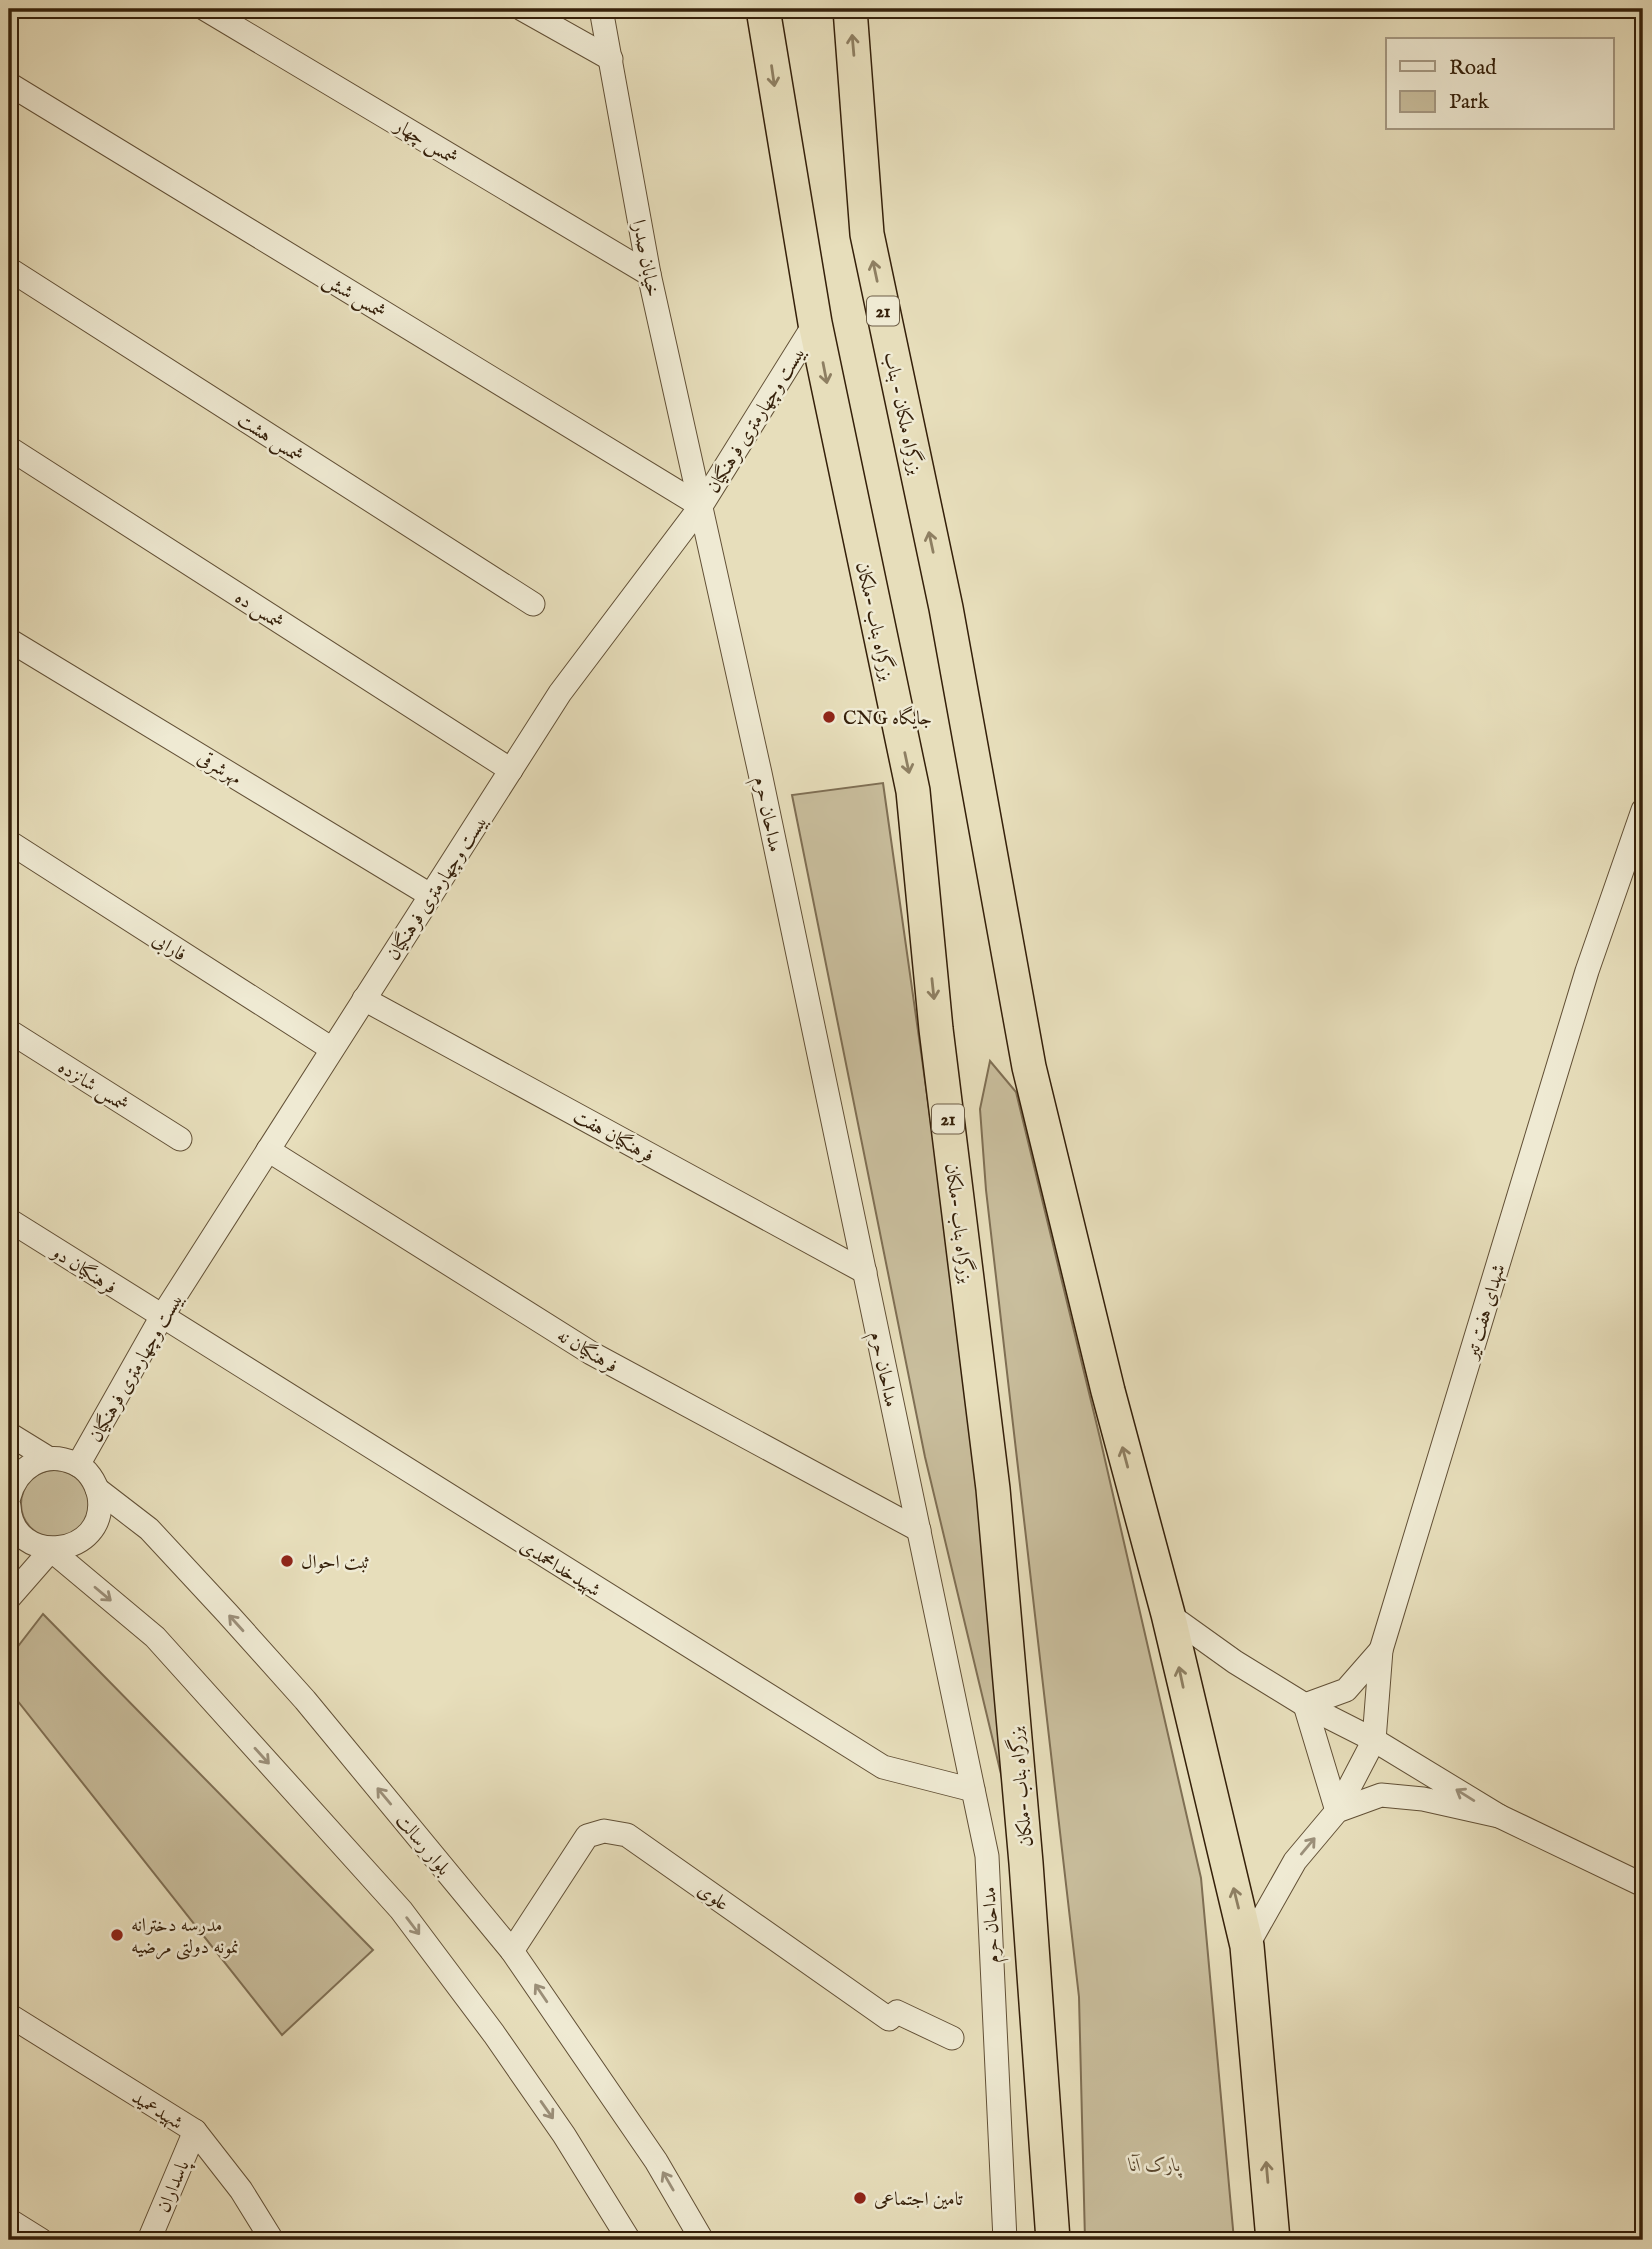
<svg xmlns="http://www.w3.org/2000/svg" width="1652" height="2249" font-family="'IM FELL English',Amiri,serif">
<rect width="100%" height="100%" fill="#e7debb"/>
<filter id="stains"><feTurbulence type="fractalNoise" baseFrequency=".00286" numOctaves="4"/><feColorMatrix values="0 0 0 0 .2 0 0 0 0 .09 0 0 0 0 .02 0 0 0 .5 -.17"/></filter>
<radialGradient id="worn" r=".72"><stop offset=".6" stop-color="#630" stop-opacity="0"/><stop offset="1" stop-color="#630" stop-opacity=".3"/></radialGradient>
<g fill="#c9be9d" stroke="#7f6f54" stroke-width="2">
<polygon points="883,783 983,1491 1012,1820 925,1457 792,795"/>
<polygon points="990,1061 1016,1092 1100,1438 1201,1878 1234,2240 1085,2240 1079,1997 986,1190 980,1109"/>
<circle cx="55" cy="1504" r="34"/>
<polygon points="43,1614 373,1950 282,2035 9,1690 9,1658"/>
</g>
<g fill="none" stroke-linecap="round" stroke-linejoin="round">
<defs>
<g id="minor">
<polyline points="205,9 649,274"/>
<polyline points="522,9 611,59"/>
<polyline points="601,9 649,274 760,773 987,1856 1005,2240"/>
<polyline points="9,84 701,506"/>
<polyline points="9,269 533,604"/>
<polyline points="9,448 511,770"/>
<polyline points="9,640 430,895"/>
<polyline points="9,842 332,1049"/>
<polyline points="364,999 865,1272"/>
<polyline points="9,1031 180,1139"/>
<polyline points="268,1150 591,1353 919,1530"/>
<polyline points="9,1220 883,1767 973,1790"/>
<polyline points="9,1434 48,1458"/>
<polyline points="78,1465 161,1318 560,693 701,506 815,323"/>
<polyline points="97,1489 149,1529 227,1613 305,1700 512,1951 656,2161 702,2240"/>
<path d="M9 1497C17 1467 44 1450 74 1463 87 1468 96 1482 99 1496 109 1558 12 1568 9 1506"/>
<polyline points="9,1598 51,1550 155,1637 401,1910 494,2034 564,2135 629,2240"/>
<polyline points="1168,1614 1235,1662 1305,1705 1374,1740 1499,1816 1423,1799 1381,1795 1337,1811 1295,1861 1247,1946"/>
<polyline points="1305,1705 1337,1811"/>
<polyline points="1305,1705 1346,1690 1381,1650"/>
<polyline points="1337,1811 1374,1740 1381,1650 1587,971 1643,810"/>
<polyline points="1499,1816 1643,1885"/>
<polyline points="512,1951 587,1836 604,1831 627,1835 889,2019 897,2012 952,2038"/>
<polyline points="9,2015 195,2131 241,2190 272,2240"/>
<polyline points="9,2220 41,2240"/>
<polyline points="149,2240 195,2131"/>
</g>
<g id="highway">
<polyline points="763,9 815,323 913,791 936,1029 993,1489 1026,1863 1053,2240"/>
<polyline points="850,9 867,234 946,608 1029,1067 1108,1391 1168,1614 1247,1946 1273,2240"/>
</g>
</defs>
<use href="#minor" stroke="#625036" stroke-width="25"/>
<use href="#highway" stroke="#35200a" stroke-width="36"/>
<use href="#minor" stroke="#efead3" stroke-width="23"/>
<use href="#highway" stroke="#e7debb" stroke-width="33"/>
</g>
<defs><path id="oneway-shaft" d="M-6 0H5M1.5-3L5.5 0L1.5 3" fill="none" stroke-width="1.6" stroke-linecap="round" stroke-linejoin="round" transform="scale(1.75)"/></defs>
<g stroke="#8e7f62">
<use href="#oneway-shaft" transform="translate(853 45) rotate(-95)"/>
<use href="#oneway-shaft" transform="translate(773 76) rotate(82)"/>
<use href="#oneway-shaft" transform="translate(875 271) rotate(-102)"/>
<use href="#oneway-shaft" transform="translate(825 373) rotate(79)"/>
<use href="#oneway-shaft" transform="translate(931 542) rotate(-102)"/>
<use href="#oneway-shaft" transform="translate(907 763) rotate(78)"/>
<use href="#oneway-shaft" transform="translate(933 989) rotate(84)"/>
<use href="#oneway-shaft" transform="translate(1125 1457) rotate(-105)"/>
<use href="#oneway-shaft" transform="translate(1181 1677) rotate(-102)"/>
<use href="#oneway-shaft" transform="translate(1236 1898) rotate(-104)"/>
<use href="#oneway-shaft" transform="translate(1267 2172) rotate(-95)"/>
</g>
<g stroke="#9b8f79">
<use href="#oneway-shaft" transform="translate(103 1594) rotate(40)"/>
<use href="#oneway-shaft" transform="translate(236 1623) rotate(-132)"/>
<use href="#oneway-shaft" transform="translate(262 1756) rotate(48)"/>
<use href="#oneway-shaft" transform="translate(1465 1795) rotate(-148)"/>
<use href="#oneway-shaft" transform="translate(384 1796) rotate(-130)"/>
<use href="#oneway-shaft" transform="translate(1308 1846) rotate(-50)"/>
<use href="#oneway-shaft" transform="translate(413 1926) rotate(53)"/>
<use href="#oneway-shaft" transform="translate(541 1993) rotate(-124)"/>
<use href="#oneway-shaft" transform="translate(547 2110) rotate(55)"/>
<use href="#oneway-shaft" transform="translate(668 2181) rotate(-120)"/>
</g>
<g fill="#8f2418" stroke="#efead3" stroke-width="2.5">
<circle cx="829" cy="717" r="7"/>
<circle cx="287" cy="1561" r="7"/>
<circle cx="117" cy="1935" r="7"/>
<circle cx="860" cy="2198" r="7"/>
</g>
<g text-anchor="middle" stroke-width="5" stroke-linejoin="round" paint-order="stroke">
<g fill="#efead3" stroke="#6d5d46" stroke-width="2">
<rect x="867" y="296.5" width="32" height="29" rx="5"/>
<rect x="932" y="1104.5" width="32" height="29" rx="5"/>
</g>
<g font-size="18" font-weight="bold" fill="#35200a">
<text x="883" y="317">21</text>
<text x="948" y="1125">21</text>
</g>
<g font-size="19" fill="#35200a" stroke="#efead3">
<text transform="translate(427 141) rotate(31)" y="7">شمس چهار</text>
<text transform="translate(647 258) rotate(79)" y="7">خیابان صدرا</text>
<text transform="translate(355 295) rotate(31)" y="7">شمس شش</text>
<text transform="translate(904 413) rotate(78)" y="7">بزرگراه ملکان - بناب</text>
<text transform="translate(755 419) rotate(-58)" y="7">بیست وچهارمتری فرهنگیان</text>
<text transform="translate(271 437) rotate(33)" y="7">شمس هشت</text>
<text transform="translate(260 609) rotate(33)" y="7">شمس ده</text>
<text transform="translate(876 621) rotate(78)" y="7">بزرگراه بناب -ملکان</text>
<text transform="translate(220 767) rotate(31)" y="7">مهرشرقی</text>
<text transform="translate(769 814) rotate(78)" y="7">مداحان حرم</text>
<text transform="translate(436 887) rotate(-57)" y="7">بیست وچهارمتری فرهنگیان</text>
<text transform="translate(170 946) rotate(33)" y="7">فارابی</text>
<text transform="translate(94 1085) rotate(32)" y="7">شمس شانزده</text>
<text transform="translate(614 1135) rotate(29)" y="7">فرهنگیان هفت</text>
<text transform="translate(960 1223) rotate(83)" y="7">بزرگراه بناب -ملکان</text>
<text transform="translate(85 1269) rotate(33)" y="7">فرهنگیان دو</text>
<text transform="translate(1484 1311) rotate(-73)" y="7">شهدای هفت تیر</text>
<text transform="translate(588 1350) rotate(31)" y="7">فرهنگیان نه</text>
<text transform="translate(135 1367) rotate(-60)" y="7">بیست وچهارمتری فرهنگیان</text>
<text transform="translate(885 1369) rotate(78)" y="7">مداحان حرم</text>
<text transform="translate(561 1567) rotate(32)" y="7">شهیدخدامحمدی</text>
<text transform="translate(1020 1787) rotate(-95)" y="7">بزرگراه بناب -ملکان</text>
<text transform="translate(424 1844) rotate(50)" y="7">بلوار رسالت</text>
<text transform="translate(714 1896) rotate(35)" y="7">علوی</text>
<text transform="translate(990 1925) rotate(-93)" y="7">مداحان حرم</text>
<text transform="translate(158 2109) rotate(32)" y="7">شهیدعمید</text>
<text transform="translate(172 2186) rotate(-67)" y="7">پاسداران</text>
</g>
<g font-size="19" fill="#35200a" stroke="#efead3" text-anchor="start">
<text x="843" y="724">CNG جایگاه</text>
<text x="301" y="1568">ثبت احوال</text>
<text x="131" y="1931">مدرسه دخترانه<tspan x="131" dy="22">نمونه دولتی مرضیه</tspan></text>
<text x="874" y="2205">تامین اجتماعی</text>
</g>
<g font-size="19" font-style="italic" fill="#5a482f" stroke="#efead3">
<text x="1155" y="2171">پارک آنا</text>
</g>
</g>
<rect width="1652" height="2249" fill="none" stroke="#e7debb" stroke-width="35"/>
<rect x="10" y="10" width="1631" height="2228" fill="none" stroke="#35200a" stroke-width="3.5"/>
<rect x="18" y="18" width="1617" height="2214" fill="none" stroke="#35200a" stroke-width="2"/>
<rect x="1386" y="38" width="228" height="91" fill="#efead3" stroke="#a59983" stroke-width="2"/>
<rect x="1400" y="61" width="35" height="10" fill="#efead3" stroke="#a59983" stroke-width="2"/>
<text x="1449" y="74" font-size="21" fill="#35200a">Road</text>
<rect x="1400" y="91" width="35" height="21" fill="#c9be9d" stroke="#a59983" stroke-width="2"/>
<text x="1449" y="108" font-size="21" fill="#35200a">Park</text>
<rect width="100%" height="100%" filter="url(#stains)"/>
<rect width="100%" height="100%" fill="url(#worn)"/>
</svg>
